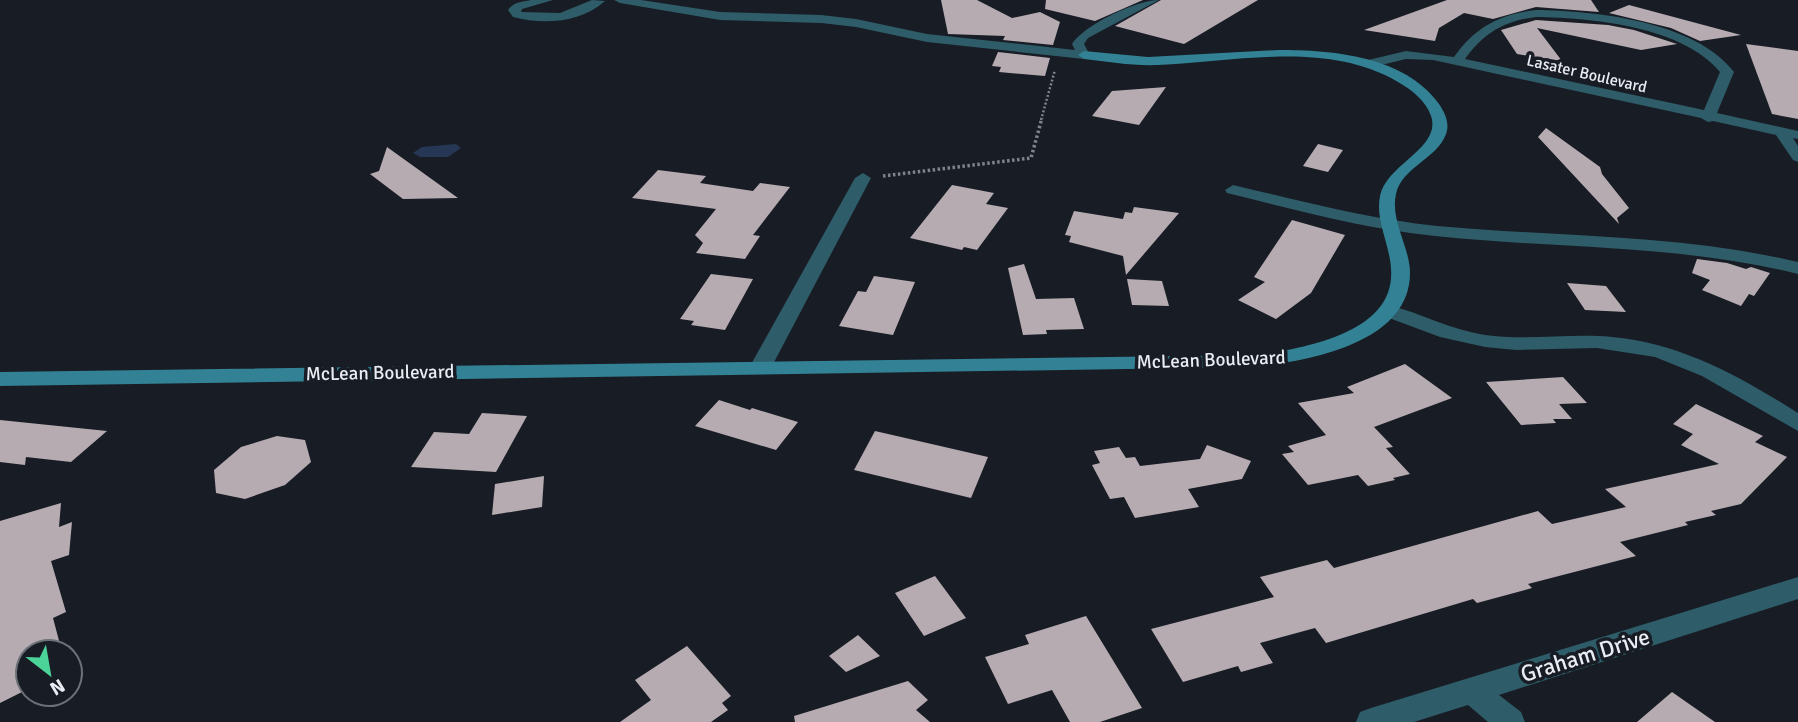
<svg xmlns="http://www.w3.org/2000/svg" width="1798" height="722" font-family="Signika,sans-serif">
<rect width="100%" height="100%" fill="#181c24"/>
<polygon fill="#263756" points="456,144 461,148 448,157 420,157 413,153 422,147"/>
<g fill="#b7abb2">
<polygon points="941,0 977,0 1012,18 1040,12 1060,22 1053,45 1003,40 1005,36 948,34"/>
<polygon points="1046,0 1143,0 1095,21 1045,9"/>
<polygon points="1161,0 1258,0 1184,44 1115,26"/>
<polygon points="1447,0 1591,0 1599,12 1536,7 1493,19 1464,13 1439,28 1435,41 1364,30"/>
<polygon points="1629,5 1741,35 1700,41 1671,28 1609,13"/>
<polygon points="1536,20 1608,25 1634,30 1677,44 1641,50 1537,28 1562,61 1517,54 1501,30"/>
<polygon points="1746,44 1798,51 1798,119 1772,114"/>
<polygon points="998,52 1050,58 1045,76 999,72 1001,67 992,66"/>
<polygon points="1166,87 1139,125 1092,116 1112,91"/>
<polygon points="1546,128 1600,167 1602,174 1629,208 1617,218 1619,224 1538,137"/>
<polygon points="1318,144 1343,150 1328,172 1303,166"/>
<polygon points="387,147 458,198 403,199 370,174 379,171"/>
<polygon points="658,170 706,176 700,183 753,191 760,183 790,187 753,235 760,236 745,259 696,253 703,243 695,235 716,209 632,198"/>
<polygon points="952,185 994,193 986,204 1008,208 977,250 964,247 962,250 910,238"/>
<polygon points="1134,207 1179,213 1126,275 1123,256 1069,242 1071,236 1065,235 1074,211 1123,219 1125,212 1132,213"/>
<polygon points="1292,220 1345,235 1311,293 1276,319 1238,300 1265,282 1254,277"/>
<polygon points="1697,259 1727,263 1746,269 1751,267 1770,273 1754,296 1749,294 1741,306 1702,290 1710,280 1692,273"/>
<polygon points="1024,264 1036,299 1074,298 1084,329 1046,330 1047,334 1023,335 1008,268"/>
<polygon points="711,274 753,279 725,330 691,325 694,321 680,319"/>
<polygon points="874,276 915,282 893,335 839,326 858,291 866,292"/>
<polygon points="1127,279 1162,281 1169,306 1132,305"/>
<polygon points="1567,283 1606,286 1626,312 1585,310"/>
<polygon points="1405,364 1452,398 1374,427 1393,447 1386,448 1410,474 1393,478 1395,480 1368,486 1358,475 1308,485 1282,454 1294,452 1288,446 1326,435 1298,403 1354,393 1347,387"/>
<polygon points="1563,377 1587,403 1559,404 1572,419 1553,419 1556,423 1521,425 1486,382"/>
<polygon points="719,400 750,410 752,408 798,422 776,450 695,426"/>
<polygon points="1696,404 1763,436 1755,442 1787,457 1741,504 1711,511 1716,515 1685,522 1688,525 1620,542 1636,556 1528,584 1532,588 1477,603 1473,599 1326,643 1315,628 1260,643 1273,663 1241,672 1238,666 1183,682 1151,629 1274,597 1260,577 1327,560 1334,568 1538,511 1552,524 1626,507 1605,489 1719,464 1681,445 1693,434 1673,424"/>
<polygon points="482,413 527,416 496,472 411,467 434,432 469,434"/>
<polygon points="0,420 107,431 71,462 26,457 25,465 0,462"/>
<polygon points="875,431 988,457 971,498 854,470"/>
<polygon points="277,436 305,440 311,462 285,485 245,499 216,493 214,470 241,447"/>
<polygon points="1207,445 1251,461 1242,479 1188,489 1199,507 1135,518 1124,497 1110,499 1092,465 1100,463 1094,451 1119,447 1126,458 1135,457 1140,466 1200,459"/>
<polygon points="544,476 542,507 492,515 495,484"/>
<polygon points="61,503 59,527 72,522 69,555 51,561 66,612 53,618 62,652 28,652 28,689 0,703 0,521"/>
<polygon points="935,576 966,618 924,636 895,593"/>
<polygon points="1086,616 1142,708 1100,722 1070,722 1052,690 1008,704 985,657 1029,644 1025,635"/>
<polygon points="858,635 880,656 846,672 829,656"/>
<polygon points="687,646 731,696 722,703 728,710 711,722 620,722 651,700 635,680"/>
<polygon points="908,681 928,700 916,710 930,722 795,722 794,716"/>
<polygon points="1672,692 1715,722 1637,722"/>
</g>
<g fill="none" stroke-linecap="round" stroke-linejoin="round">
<polyline stroke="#80838a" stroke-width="2.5" stroke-dasharray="2 2" stroke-linecap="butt" points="1041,120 1055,70"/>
<polyline stroke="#80838a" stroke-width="3.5" stroke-dasharray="2.5 2.5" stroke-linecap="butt" points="883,176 1031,158 1042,118"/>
<g fill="#2e5c68" fill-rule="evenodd">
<path d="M531 0H553L522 9 521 12 560 13 592 0 605 1C581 23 543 25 513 17L508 10C514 2 521 2 531 0Z"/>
<path d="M614 0H641L720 12 821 15 856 19 927 34 1075 50 1072 44C1084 25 1136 0 1159 0L1088 38 1084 44 1090 55 1084 59 927 42 856 27 821 23 720 20 620 3Z"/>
<path d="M1536 10C1596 11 1695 21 1734 72L1717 113 1798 131V139L1793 138 1798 146V162L1793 160 1776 135 1713 121 1708 122 1701 118 1433 60 1406 59 1369 68 1362 64 1364 61 1406 51 1454 57C1475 27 1500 14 1536 10ZM1536 17C1592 18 1682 26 1720 72L1704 110 1465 59C1484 33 1504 21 1536 17Z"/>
<polygon points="863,173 871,178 771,368 767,373 753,373 749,368 855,178"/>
<path d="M1233 185C1301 201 1368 219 1437 226 1558 237 1679 234 1798 262V274C1678 244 1557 249 1435 236 1365 229 1296 210 1227 193L1225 190Z"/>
<path d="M1388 305C1421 313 1451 330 1485 335 1527 341 1570 333 1612 337 1681 343 1741 377 1798 413V431L1702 376 1655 357 1597 348 1516 350 1485 347 1440 337 1381 315 1378 311 1381 307Z"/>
<polygon points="1798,577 1798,599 1499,695 1521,712 1525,722 1488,722 1468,705 1414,722 1356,722 1360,712 1371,708"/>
</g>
<path fill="#328194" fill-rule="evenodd" d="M1279 50C1333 50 1405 56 1439 104 1445 113 1450 123 1446 134 1437 159 1402 167 1396 194 1390 221 1410 247 1410 273 1410 343 1310 360 1257 367L0 386V372L1257 355C1304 348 1396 333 1391 269 1390 245 1375 220 1380 196 1386 164 1442 148 1431 116 1426 101 1412 90 1398 82 1326 40 1237 62 1158 65 1133 66 1109 62 1084 59L1078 55 1084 51 1148 57Z"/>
</g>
<g text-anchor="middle" stroke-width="7" stroke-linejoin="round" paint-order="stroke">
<g font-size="16" fill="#ebedf4" stroke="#181c24">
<text transform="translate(1587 73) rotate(13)" y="6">Lasater Boulevard</text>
</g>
<g font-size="19" fill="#ebedf4" stroke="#181c24">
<text transform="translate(1211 359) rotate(-2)" y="7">McLean Boulevard</text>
<text transform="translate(380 372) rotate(-1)" y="7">McLean Boulevard</text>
</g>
<g font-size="23" fill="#ebedf4" stroke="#181c24">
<text transform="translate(1585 655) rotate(-17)" y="8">Graham Drive</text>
</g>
</g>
<g transform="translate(49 673) rotate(149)"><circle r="33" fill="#181c24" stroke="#6c7077" stroke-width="2"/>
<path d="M0-5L12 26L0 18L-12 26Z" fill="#4cd39a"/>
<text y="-10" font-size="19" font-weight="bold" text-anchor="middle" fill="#ebedf4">N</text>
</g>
</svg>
